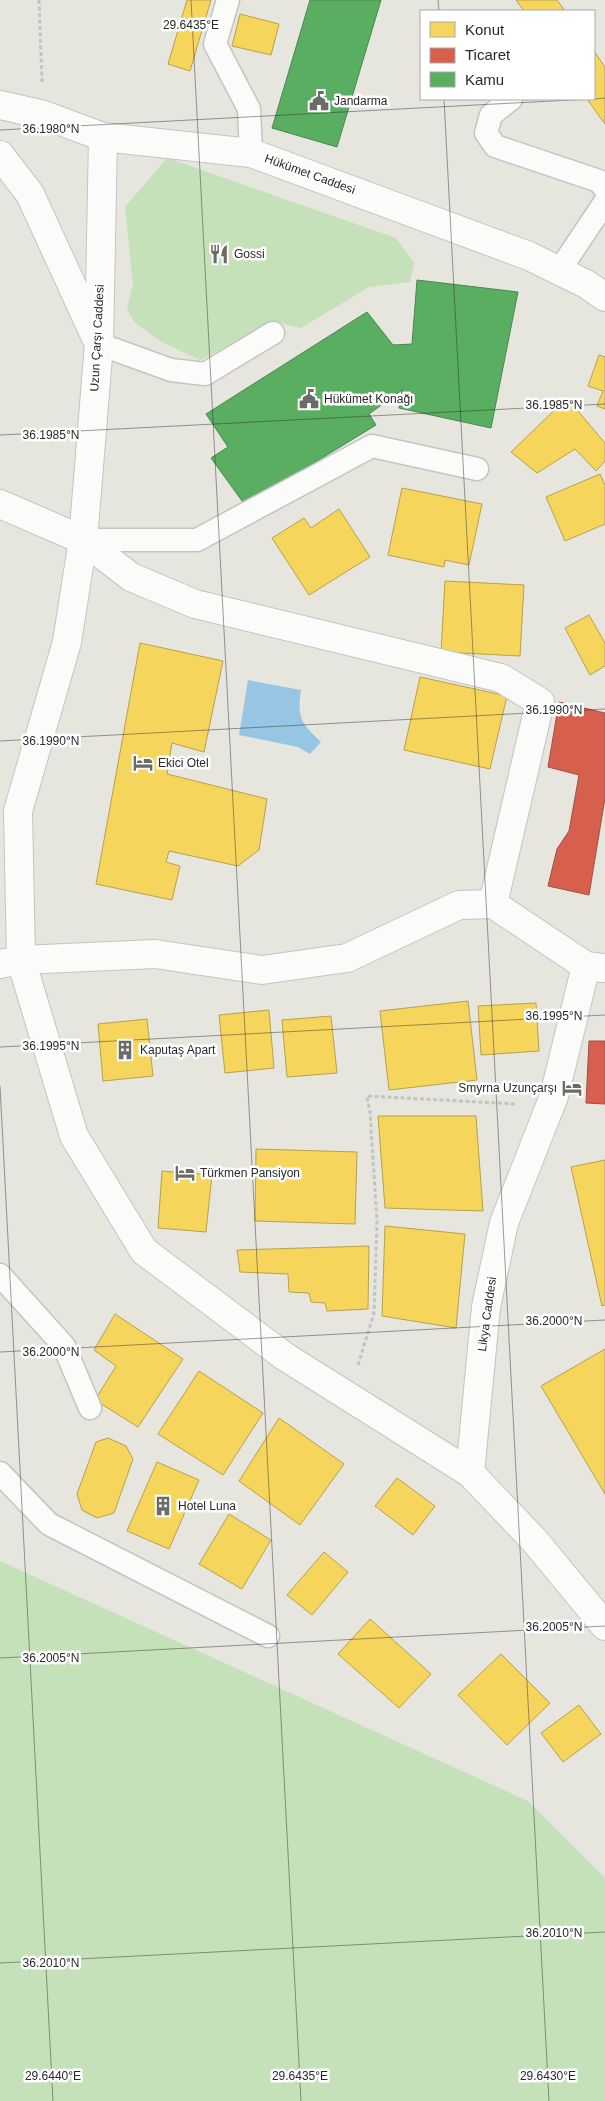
<svg xmlns="http://www.w3.org/2000/svg" width="605" height="2101" font-family="Helvetica,sans-serif">
<rect width="100%" height="100%" fill="#e6e5de"/>
<g fill="#c4e1b9">
<polygon points="167,158 396,238 414,263 410,282 369,287 301,328 276,322 200,360 162,342 135,323 127,309 133,284 125,207"/>
<polygon points="0,1561 528,1801 605,1878 605,2101 0,2101"/>
</g>
<path fill="#97c6e4" d="M248 680 301 690C297 718 301 723 321 742L310 754 298 747 239 735Z"/>
<g fill="#f6d55c" stroke="#b8a14d">
<polygon points="187,0 211,0 190,71 168,64"/>
<polygon points="516,0 557,0 565,11 524,11"/>
<polygon points="240,14 279,24 271,55 232,46"/>
<polygon points="594,51 605,67 605,124 587,99 594,99"/>
<polygon points="599,355 605,357 605,409 597,406 603,391 588,386"/>
<polygon points="567,398 605,443 605,461 596,471 575,449 537,473 511,452"/>
<polygon points="600,474 605,485 605,524 565,541 546,497"/>
<polygon points="402,488 482,504 469,565 445,560 444,567 388,555"/>
<polygon points="339,509 370,557 309,595 272,538 304,518 311,528"/>
<polygon points="445,581 524,585 520,656 441,652"/>
<polygon points="589,615 605,643 605,666 590,675 565,628"/>
<polygon points="140,643 223,661 204,752 172,743 167,774 267,799 259,850 238,866 169,851 166,862 180,866 172,900 96,884"/>
<polygon points="420,677 507,696 490,769 404,750"/>
<polygon points="468,1001 477,1080 389,1090 380,1011"/>
<polygon points="536,1003 539,1051 481,1055 478,1006"/>
<polygon points="269,1010 274,1068 225,1073 219,1015"/>
<polygon points="331,1016 337,1073 287,1077 282,1020"/>
<polygon points="147,1019 153,1076 103,1081 98,1024"/>
<polygon points="378,1116 476,1116 483,1211 385,1208"/>
<polygon points="256,1149 357,1152 355,1224 255,1221"/>
<polygon points="605,1160 605,1305 602,1306 571,1167"/>
<polygon points="162,1171 212,1175 206,1232 158,1228"/>
<polygon points="385,1226 465,1234 456,1328 382,1316"/>
<polygon points="369,1246 368,1309 327,1311 325,1303 311,1302 309,1293 289,1292 288,1274 240,1272 237,1250"/>
<polygon points="115,1314 183,1359 138,1427 95,1400 116,1366 94,1350"/>
<polygon points="605,1349 605,1494 541,1386"/>
<polygon points="199,1371 263,1413 223,1475 158,1434"/>
<polygon points="279,1418 344,1464 300,1525 239,1481"/>
<polygon points="108,1438 126,1446 133,1459 114,1513 97,1518 82,1510 77,1494 96,1442"/>
<polygon points="157,1462 199,1480 169,1549 127,1531"/>
<polygon points="397,1478 435,1506 413,1535 375,1506"/>
<polygon points="229,1514 271,1540 242,1589 199,1564"/>
<polygon points="324,1552 348,1572 312,1615 287,1595"/>
<polygon points="370,1619 431,1674 399,1708 338,1654"/>
<polygon points="501,1654 550,1703 507,1745 458,1695"/>
<polygon points="579,1705 601,1734 563,1762 541,1733"/>
</g>
<g fill="#d6604d" stroke="#a25042">
<polygon points="559,702 605,713 605,798 589,895 548,886 557,849 569,831 579,775 548,767"/>
<polygon points="589,1041 605,1041 605,1104 586,1103"/>
</g>
<g fill="#5aae61" stroke="#4b8650">
<polygon points="310,0 381,0 337,147 272,128"/>
<polygon points="417,280 518,292 491,428 399,408 402,390 369,414 376,425 245,505 211,458 228,447 206,414 367,312 393,345 412,344"/>
</g>
<g fill="none" stroke-linecap="round" stroke-linejoin="round">
<defs>
<g id="service">
<polyline points="228,0 215,44 249,109 251,153"/>
<polyline points="511,99 491,115 486,133 495,146 599,181 605,189"/>
<polyline points="559,271 605,202"/>
<polyline points="99,344 171,370 205,374 273,333"/>
<polyline points="83,540 197,540 372,446 477,469"/>
<polyline points="0,1275 64,1346 90,1408"/>
<polyline points="0,1473 49,1524 268,1636"/>
</g>
<g id="minor">
<polyline points="0,105 44,115 103,137 251,153 529,256 586,284 605,297"/>
<polyline points="0,155 30,194 96,338"/>
<polyline points="0,504 83,540 131,577 195,604 501,678 540,702 493,904"/>
<polyline points="83,540 99,344 103,137"/>
<polyline points="493,904 586,966 603,968"/>
<polyline points="0,964 21,960 155,954 262,970 347,958 459,905 493,904"/>
<polyline points="470,1473 486,1307 504,1223 554,1096 586,966"/>
</g>
<polyline id="tertiary" points="83,540 67,642 18,811 21,960 74,1136 144,1251 284,1356 470,1473 534,1540 605,1626"/>
</defs>
<use href="#service" stroke="#c4c4c4" stroke-width="25"/>
<use href="#minor" stroke="#c4c4c4" stroke-width="30"/>
<use href="#tertiary" stroke="#c4c4c4" stroke-width="30"/>
<g stroke="#c4c4c3" stroke-width="3" stroke-dasharray="4 2.5" stroke-linecap="butt">
<polyline points="39,0 42,82"/>
<polyline points="358,1365 374,1313 377,1221 370,1112 367,1096 516,1104"/>
</g>
<use href="#service" stroke="#fbfbfa" stroke-width="22"/>
<use href="#minor" stroke="#fbfbfa" stroke-width="28"/>
<use href="#tertiary" stroke="#fbfbfa" stroke-width="28"/>
</g>
<path fill="none" stroke="#292929" stroke-width="1" stroke-opacity="0.45" d="M191 0 301 2101M438 0 439 11M444 99 549 2101M594 99 605 98M0 130 590 99M0 435 605 404M0 741 605 709M0 1047 605 1015M0 1086 53 2101M0 1352 605 1320M0 1658 605 1626M0 1963 605 1932"/>
<defs>
<symbol id="civic-bare" viewBox="-9 -9 18 18"><path d="M-.6-6.5H3V-4.5H.6V-3L4-1V1h2V6H-6V1h2V-1L-.6-3ZM-1.2 2.5V6h2.4V2.5Z" fill="#6b6b68" stroke="#fff" stroke-width="2.5" paint-order="stroke"/></symbol>
<symbol id="restaurant-bare" viewBox="-9 -9 18 18"><path d="M-5-6h1v4h1v-4h1v4h1v-4h1v5L-1.5 .5V6h-2V.5L-5-1ZM5-6V6H3V1.5H1.5Q1.5-4 5-6Z" fill="#6b6b68" stroke="#fff" stroke-width="2.5" paint-order="stroke"/></symbol>
<symbol id="hotel-bare" viewBox="-9 -9 18 18"><path d="M-6-4.5h1.5V1H6V5H4.5V3h-9V5H-6ZM-4 0a1.8 1.8 0 1 1 3.6 0ZM.5 0V-2.5h3Q6-2.5 6 0Z" fill="#6b6b68" stroke="#fff" stroke-width="2.5" paint-order="stroke"/></symbol>
<symbol id="building-bare" viewBox="-9 -9 18 18"><path d="M-4-6H4V6H1V3H-1V6H-4ZM-2.5-4.3h1.7v1.8h-1.7ZM.8-4.3h1.7v1.8H.8ZM-2.5-1h1.7V.8h-1.7ZM.8-1h1.7V.8H.8Z" fill="#6b6b68" stroke="#fff" stroke-width="2.5" paint-order="stroke"/></symbol>
</defs>
<g fill-rule="evenodd">
<use href="#civic-bare" x="305" y="87" width="28" height="28"/>
<use href="#restaurant-bare" x="205" y="240" width="28" height="28"/>
<use href="#civic-bare" x="295" y="385" width="28" height="28"/>
<use href="#hotel-bare" x="129" y="749" width="28" height="28"/>
<use href="#building-bare" x="111" y="1036" width="28" height="28"/>
<use href="#hotel-bare" x="558" y="1074" width="28" height="28"/>
<use href="#hotel-bare" x="171" y="1159" width="28" height="28"/>
<use href="#building-bare" x="149" y="1492" width="28" height="28"/>
</g>
<g text-anchor="middle" stroke-width="5" stroke-linejoin="round" paint-order="stroke">
<g font-size="12" fill="#292929" stroke="#fff" text-anchor="start">
<text x="334" y="105">Jandarma</text>
<text x="234" y="258">Gossi</text>
<text x="324" y="403">Hükümet Konağı</text>
<text x="158" y="767">Ekici Otel</text>
<text x="140" y="1054">Kaputaş Apart</text>
<text x="557" y="1092" text-anchor="end">Smyrna Uzunçarşı</text>
<text x="200" y="1177">Türkmen Pansiyon</text>
<text x="178" y="1510">Hotel Luna</text>
</g>
<g font-size="12" fill="#292929" stroke="#fff">
<text transform="translate(310 174) rotate(20)" y="4">Hükümet Caddesi</text>
<text transform="translate(97 338) rotate(-87)" y="4">Uzun Çarşı Caddesi</text>
<text transform="translate(487 1314) rotate(-82)" y="4">Likya Caddesi</text>
</g>
</g>
<g font-size="12" text-anchor="middle" fill="#292929" stroke="#fff" stroke-width="5" stroke-linejoin="round" paint-order="stroke">
<text x="191" y="29">29.6435°E</text>
<text x="51" y="133">36.1980°N</text>
<text x="554" y="409">36.1985°N</text>
<text x="51" y="439">36.1985°N</text>
<text x="554" y="714">36.1990°N</text>
<text x="51" y="745">36.1990°N</text>
<text x="554" y="1020">36.1995°N</text>
<text x="51" y="1050">36.1995°N</text>
<text x="554" y="1325">36.2000°N</text>
<text x="51" y="1356">36.2000°N</text>
<text x="554" y="1631">36.2005°N</text>
<text x="51" y="1662">36.2005°N</text>
<text x="554" y="1937">36.2010°N</text>
<text x="51" y="1967">36.2010°N</text>
<text x="53" y="2080">29.6440°E</text>
<text x="300" y="2080">29.6435°E</text>
<text x="548" y="2080">29.6430°E</text>
</g>
<rect x="420" y="10" width="175" height="90" fill="#ffffff" stroke="#a9a9a9"/>
<rect x="430" y="22" width="25" height="15" fill="#f6d55c" stroke="#a9a9a9"/>
<text x="465" y="35" font-size="15" fill="#292929">Konut</text>
<rect x="430" y="48" width="25" height="15" fill="#d6604d" stroke="#a9a9a9"/>
<text x="465" y="60" font-size="15" fill="#292929">Ticaret</text>
<rect x="430" y="72" width="25" height="15" fill="#5aae61" stroke="#a9a9a9"/>
<text x="465" y="85" font-size="15" fill="#292929">Kamu</text>
</svg>
